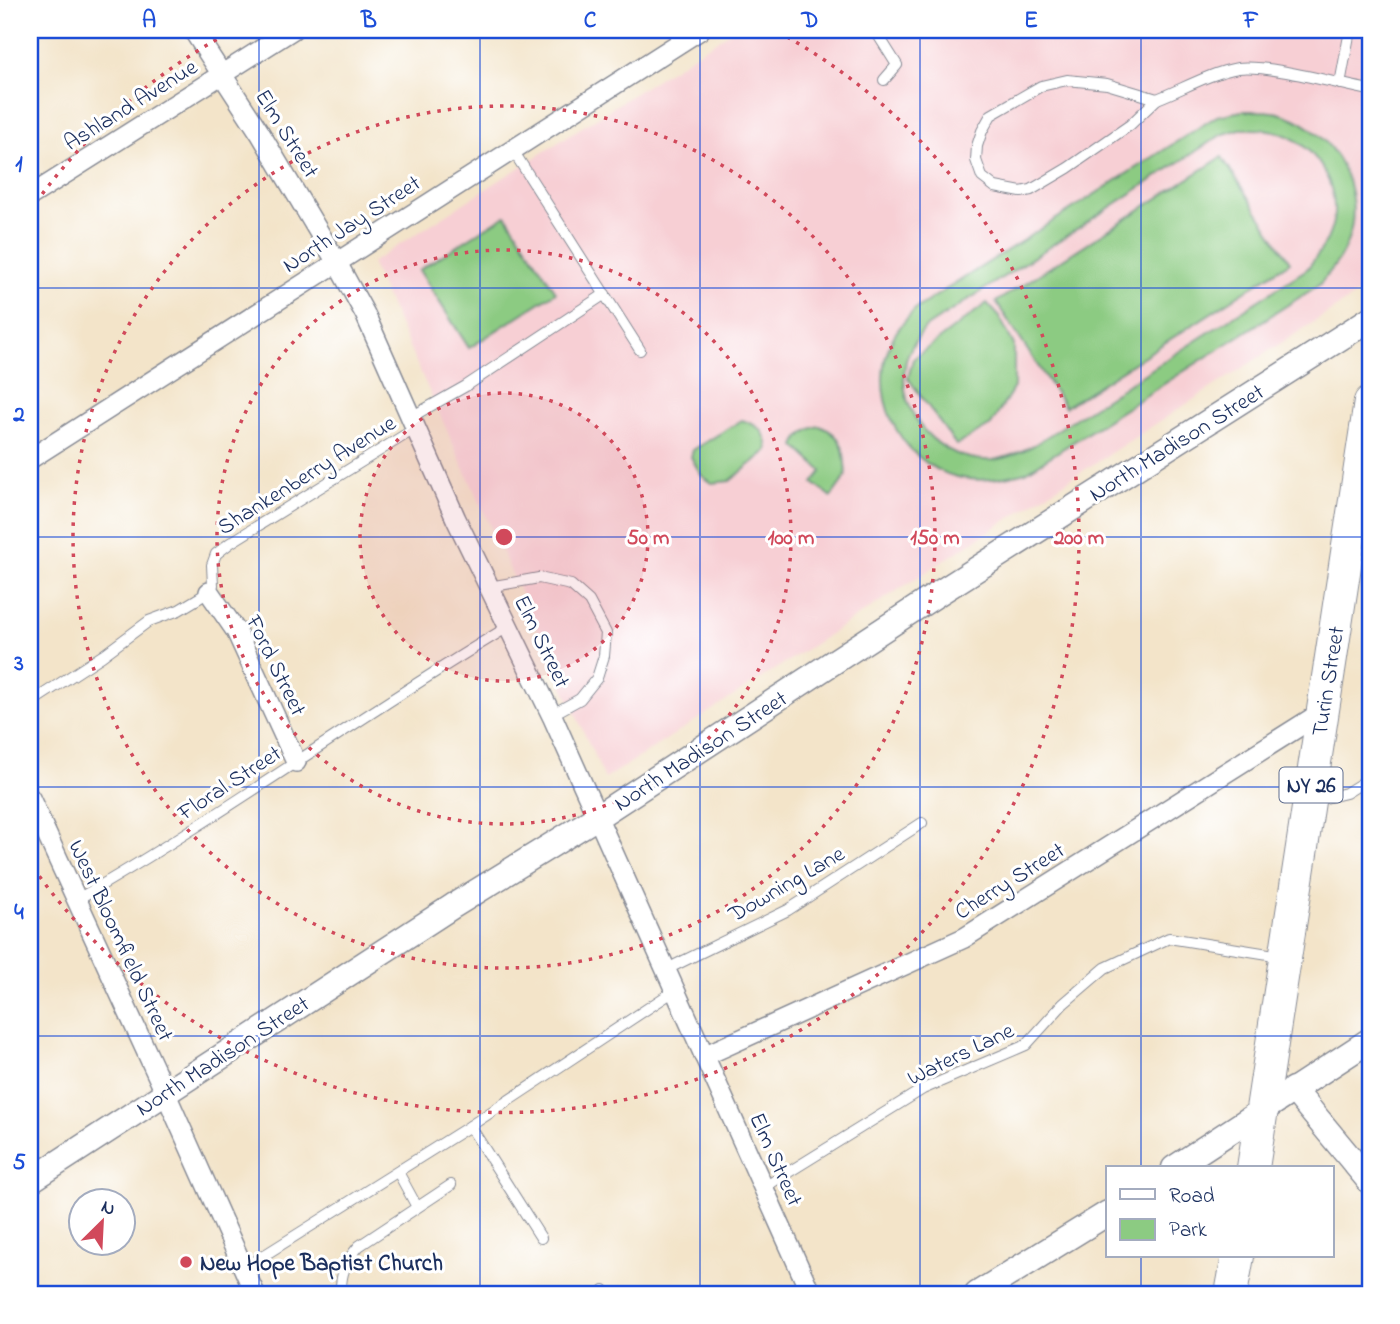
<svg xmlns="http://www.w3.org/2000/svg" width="1400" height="1324" font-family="'Indie Flower',sans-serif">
<rect width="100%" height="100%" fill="#fff"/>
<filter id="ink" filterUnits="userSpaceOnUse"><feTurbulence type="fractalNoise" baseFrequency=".0143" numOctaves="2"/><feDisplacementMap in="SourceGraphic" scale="14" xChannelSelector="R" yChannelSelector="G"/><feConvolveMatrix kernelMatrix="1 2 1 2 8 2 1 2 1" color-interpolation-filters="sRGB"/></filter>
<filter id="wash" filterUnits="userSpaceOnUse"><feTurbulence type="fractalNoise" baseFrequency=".00686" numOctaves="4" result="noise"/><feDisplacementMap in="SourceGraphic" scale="28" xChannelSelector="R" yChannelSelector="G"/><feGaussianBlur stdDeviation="1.57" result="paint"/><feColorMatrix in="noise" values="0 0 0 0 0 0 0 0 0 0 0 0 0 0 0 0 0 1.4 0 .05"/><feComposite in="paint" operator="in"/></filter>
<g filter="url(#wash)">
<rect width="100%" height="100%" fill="#f3e4c9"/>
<polygon fill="#f7cfd4" points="733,30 1370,30 1370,228 1359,293 605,779 371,263"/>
<g fill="#8ccb82" stroke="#547d70" stroke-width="2" fill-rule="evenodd">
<path d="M1242 111C1256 111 1271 110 1285 115 1335 132 1365 190 1348 240 1342 258 1331 271 1319 285L1026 472C1003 478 980 483 957 477 898 462 864 390 894 336 899 327 908 318 914 310L1217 116ZM1240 129C1254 129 1270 128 1283 134 1320 148 1344 195 1330 232 1326 246 1315 258 1307 269L1034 445C1021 452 1008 458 993 460 940 463 894 414 906 361 909 348 917 339 925 328L1221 135Z"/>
<polygon points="1222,157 1290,262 1065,407 996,302"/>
<polygon points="506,215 556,292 469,348 419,270"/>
<polygon points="987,303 999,316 1014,345 1014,387 991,425 956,445 908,378 913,359"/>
<path d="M742 420C760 426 766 431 768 450L730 481 712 483 701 475 691 457 693 450Z"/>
<path d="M820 426C846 437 844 451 846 476L831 497 813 483 822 471 795 446C799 435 809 428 820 426Z"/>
</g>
</g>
<g filter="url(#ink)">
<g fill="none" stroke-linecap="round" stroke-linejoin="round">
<defs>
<g id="service">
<polyline points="875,30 897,65 884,80"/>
<polygon points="1067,80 1107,84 1157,99 1130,125 1068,168 1031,190 1021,192 995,187 982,177 976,160 977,146 982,131 991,115 1041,86"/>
<polyline points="1340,84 1350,30"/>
<path d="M1157 99C1183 89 1210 73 1238 68 1268 64 1338 84 1370 90"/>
<polyline points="512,149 640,350"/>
<polyline points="411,417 466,386 605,294"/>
<polyline points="489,587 539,578 571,585 589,601 606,633 604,656 597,678 580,699 551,715"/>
<polyline points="30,703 102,656 149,621 179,610 209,592 213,585 212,565 216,554 230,543 416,428"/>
<polyline points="1313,801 1346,793 1370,778"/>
<path d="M76 900C224 815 362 714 508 627"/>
<polyline points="665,970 788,910 922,823"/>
<polyline points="470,1126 541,1238"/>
<polyline points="398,1172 417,1207"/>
<polyline points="763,1188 923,1089 1026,1045 1063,1004 1105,968 1169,938 1281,956"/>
<polyline points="244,1268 470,1126 674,991"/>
<polyline points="604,1290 607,1294"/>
<polyline points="235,1294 251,1286"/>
<path d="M341 1294C340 1274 346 1261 359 1246L451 1185"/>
</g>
<g id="minor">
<polyline points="193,30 260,133 336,261 365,314 456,519 553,718 811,1294"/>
<polyline points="30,196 292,30"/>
<polyline points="30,459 700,30"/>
<polyline points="209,592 236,631 296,762"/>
<polyline points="30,798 165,1092 255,1294"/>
<polyline points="704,1056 964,938 1322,712"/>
</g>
<g id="tertiary">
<polyline points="1293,1089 1370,1182"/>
<polyline points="1174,1168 1370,1040"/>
<polyline points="30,1181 453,906 597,817 939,593 1370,319"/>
<polyline points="977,1294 1108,1213"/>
</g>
<g id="primary">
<polyline points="1253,1168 1370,402"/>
<polyline points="1231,1294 1238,1256"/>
</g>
</defs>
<use href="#service" stroke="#878a94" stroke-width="12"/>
<use href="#minor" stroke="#878a94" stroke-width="22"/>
<use href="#tertiary" stroke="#878a94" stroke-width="27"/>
<use href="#primary" stroke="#878a94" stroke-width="34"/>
<use href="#service" stroke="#fff" stroke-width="10"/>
<use href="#minor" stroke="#fff" stroke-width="19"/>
<use href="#tertiary" stroke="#fff" stroke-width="24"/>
<use href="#primary" stroke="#fff" stroke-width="32"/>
</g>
</g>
<path fill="none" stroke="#1d4ed8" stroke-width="2" stroke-opacity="0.55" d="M259 30V1294M480 30V1294M700 30V1294M920 30V1294M1141 30V1168M30 288H1370M30 537H1370M30 787H1370M30 1036H1370M1141 1256V1294"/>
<circle cx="504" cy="537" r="144" fill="#d1495b" fill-opacity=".12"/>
<g fill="none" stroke="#d1495b" stroke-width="3.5" stroke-dasharray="3.5 7">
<circle cx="504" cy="537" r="144"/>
<circle cx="504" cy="537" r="287"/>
<circle cx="504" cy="537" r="431"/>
<path d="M30 211A575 575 0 0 1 230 32M778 32A575 575 0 1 1 30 863"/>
</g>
<circle fill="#d1495b" stroke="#fff" stroke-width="2.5" cx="186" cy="1262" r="7"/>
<g text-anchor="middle" stroke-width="6" stroke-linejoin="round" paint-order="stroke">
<rect fill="#fff" stroke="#5f6d8e" stroke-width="2" x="1279.5" y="767.5" width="63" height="35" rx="5"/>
<g font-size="21" font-weight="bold" fill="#1b2f5e">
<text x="1311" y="792">NY 26</text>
</g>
<g font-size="23" fill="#1b2f5e" stroke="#fff">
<text transform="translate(130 104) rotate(-32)" y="8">Ashland Avenue</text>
<text transform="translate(288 133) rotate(58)" y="8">Elm Street</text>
<text transform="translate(351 223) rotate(-33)" y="8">North Jay Street</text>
<text transform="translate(1176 442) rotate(-32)" y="8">North Madison Street</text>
<text transform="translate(306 474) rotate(-32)" y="8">Shankenberry Avenue</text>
<text transform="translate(543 641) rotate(64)" y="8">Elm Street</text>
<text transform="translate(277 665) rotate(64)" y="8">Ford Street</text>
<text transform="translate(1327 681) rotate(-81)" y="8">Turin Street</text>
<text transform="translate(700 750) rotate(-33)" y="8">North Madison Street</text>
<text transform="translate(229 782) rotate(-33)" y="8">Floral Street</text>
<text transform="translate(1009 880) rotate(-32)" y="8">Cherry Street</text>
<text transform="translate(786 883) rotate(-30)" y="8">Downing Lane</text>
<text transform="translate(122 940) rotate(65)" y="8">West Bloomfield Street</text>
<text transform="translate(960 1053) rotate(-26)" y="8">Waters Lane</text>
<text transform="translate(222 1055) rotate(-33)" y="8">North Madison Street</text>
<text transform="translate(777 1159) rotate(66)" y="8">Elm Street</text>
</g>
<g font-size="23" font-weight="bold" fill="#1b2f5e" stroke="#fff" text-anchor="start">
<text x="200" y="1270">New Hope Baptist Church</text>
</g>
</g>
<circle cx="504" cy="537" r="10" fill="#d1495b" stroke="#fff" stroke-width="3.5"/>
<g font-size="21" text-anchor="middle" font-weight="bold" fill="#d1495b" stroke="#fff" stroke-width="6" stroke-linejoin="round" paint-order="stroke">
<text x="648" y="544">50 m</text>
<text x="791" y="544">100 m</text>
<text x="935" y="544">150 m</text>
<text x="1079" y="544">200 m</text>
</g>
<rect width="1400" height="1324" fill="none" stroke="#fff" stroke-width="77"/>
<rect x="1106" y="1166" width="228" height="91" fill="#ffffff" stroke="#a4acbf" stroke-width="2"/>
<rect x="1120" y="1189" width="35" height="10" fill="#ffffff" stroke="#a4acbf" stroke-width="2"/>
<text x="1169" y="1202" font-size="21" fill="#1b2f5e">Road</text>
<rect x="1120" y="1219" width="35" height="21" fill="#8ccb82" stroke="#a4acbf" stroke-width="2"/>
<text x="1169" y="1236" font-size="21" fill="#1b2f5e">Park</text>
<g transform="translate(102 1222) rotate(24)"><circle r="33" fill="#ffffff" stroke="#a4acbf" stroke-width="2"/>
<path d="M0-5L12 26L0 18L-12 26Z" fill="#d1495b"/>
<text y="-10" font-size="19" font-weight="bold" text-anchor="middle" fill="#1b2f5e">N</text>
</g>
<rect x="38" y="38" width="1324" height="1248" fill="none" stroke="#1d4ed8" stroke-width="2.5"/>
<g font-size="23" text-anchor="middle" font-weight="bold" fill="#1d4ed8">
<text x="149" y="27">A</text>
<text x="369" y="27">B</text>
<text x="590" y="27">C</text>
<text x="810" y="27">D</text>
<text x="1031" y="27">E</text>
<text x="1251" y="27">F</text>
<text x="19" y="171">1</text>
<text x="19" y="421">2</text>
<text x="19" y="670">3</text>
<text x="19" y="919">4</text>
<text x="19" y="1169">5</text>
</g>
</svg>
